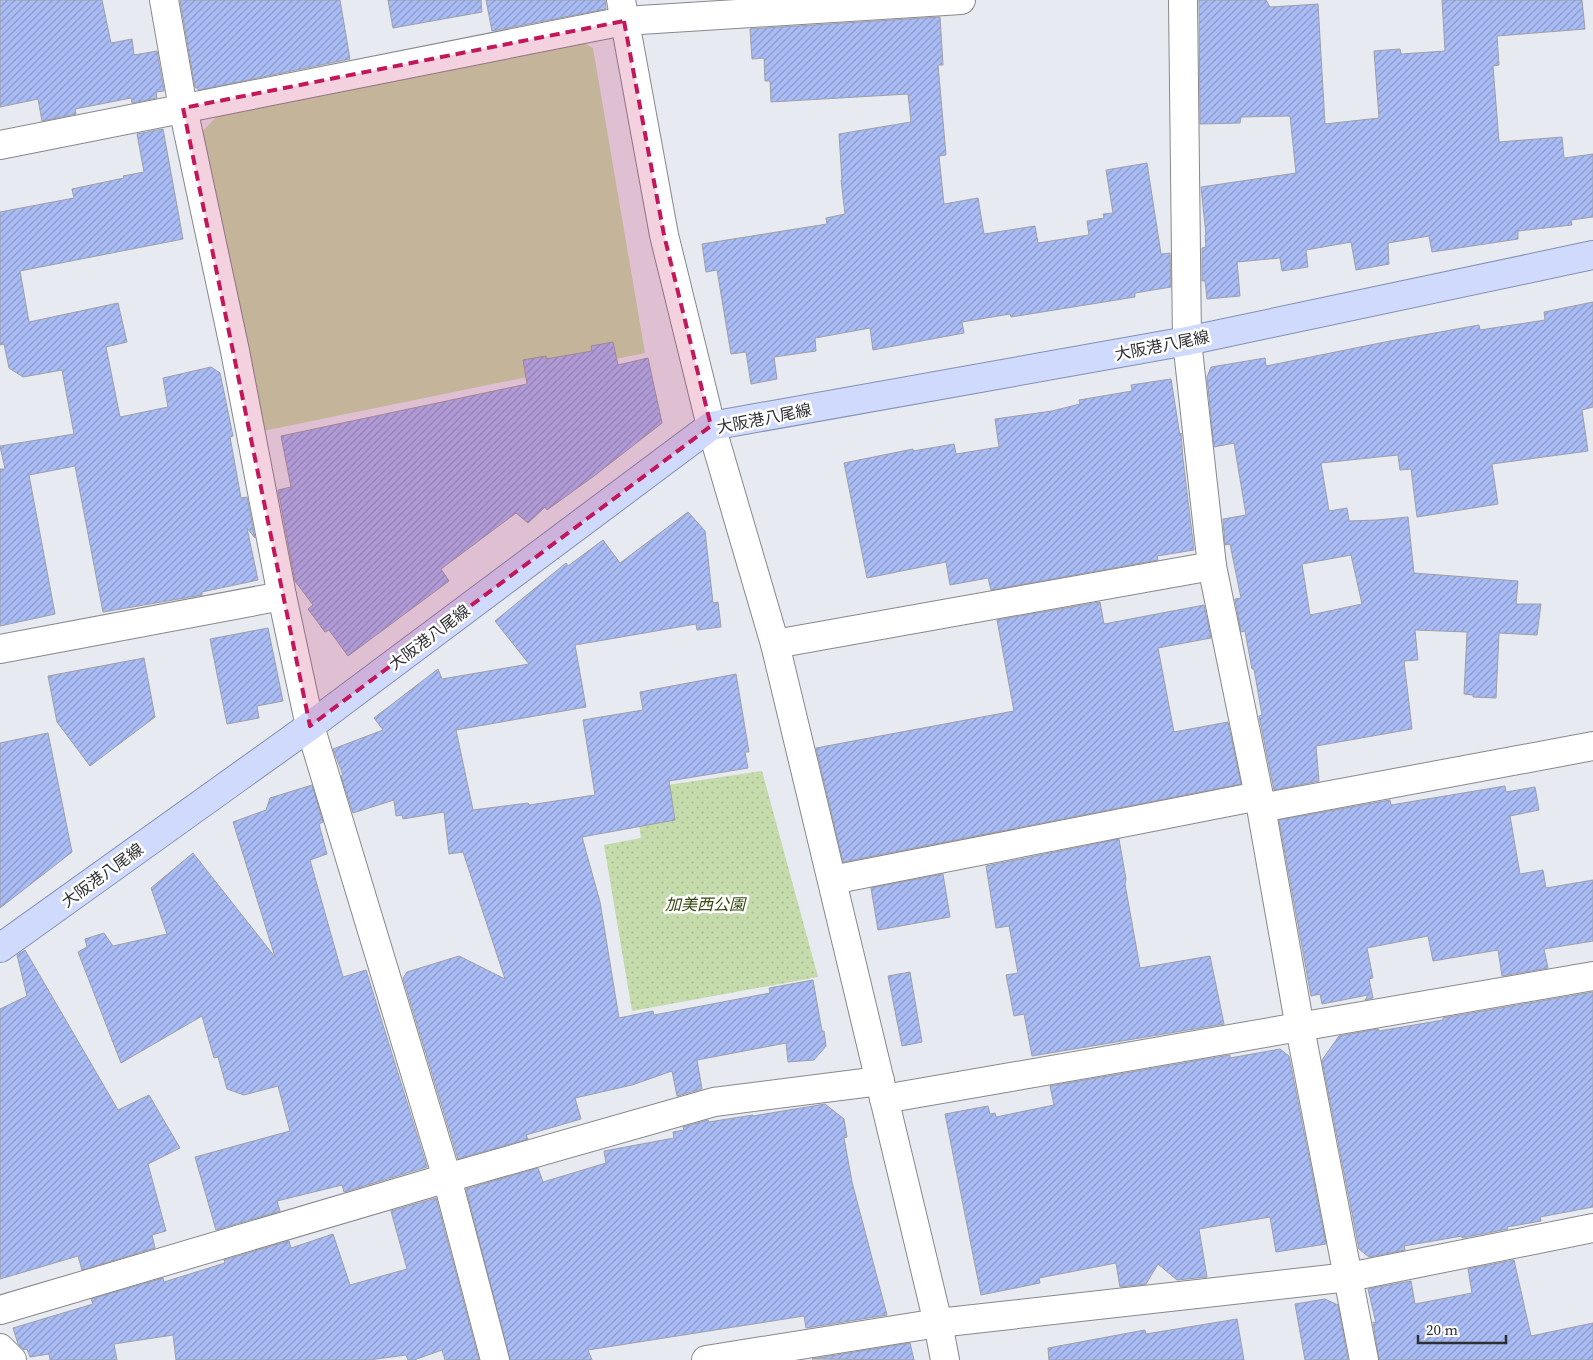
<svg xmlns="http://www.w3.org/2000/svg" width="1593" height="1360" font-family="'Source Serif 4','Noto Sans JP',serif">
<defs>
<pattern id="grass-dots" width="8" height="8" patternUnits="userSpaceOnUse" patternTransform="scale(1.25)"><rect width="8" height="8" fill="#c5dbab"/><path d="M2 2h.1M6 6h.1" fill="none" stroke="#aabc94" stroke-width="1.8" stroke-linecap="round"/></pattern>
<pattern id="building-hatch" width="6" height="6" patternUnits="userSpaceOnUse" patternTransform="scale(1.25)"><rect width="6" height="6" fill="#aabcf5"/><path d="M-1 1l2-2M0 6l6-6M5 7l2-2" fill="none" stroke="#8b99c7"/></pattern>
</defs>
<rect width="100%" height="100%" fill="#e7eaf0"/>
<polygon fill="url(#grass-dots)" points="762,771 818,977 632,1011 604,845 641,838 634,790"/>
<polygon fill="#c5dbab" points="581,41 593,48 645,353 263,431 202,132 217,116"/>
<g fill="url(#building-hatch)" stroke="#9ea0a6" fill-rule="evenodd">
<polygon points="0,0 102,0 111,43 132,39 134,55 157,51 164,91 156,92 157,98 132,103 131,98 75,109 76,114 42,121 38,99 0,107"/>
<polygon points="180,0 340,0 350,59 199,90 195,87"/>
<polygon points="388,0 481,0 482,12 393,28"/>
<polygon points="486,0 605,0 606,9 492,31"/>
<polygon points="1199,0 1266,0 1270,7 1318,4 1325,124 1379,118 1374,51 1400,49 1401,54 1445,51 1442,0 1582,0 1585,29 1497,36 1499,65 1493,66 1499,142 1562,137 1564,158 1593,154 1593,217 1571,220 1572,225 1518,231 1518,239 1432,252 1429,236 1388,243 1389,264 1356,270 1351,242 1306,250 1308,267 1282,271 1280,258 1237,262 1240,296 1207,299 1205,281 1202,281 1202,248 1206,247 1205,235 1206,235 1201,187 1296,173 1290,116 1241,117 1240,123 1200,124"/>
<polygon points="940,17 943,65 938,65 946,155 939,156 944,204 978,198 984,234 1035,226 1038,243 1089,235 1087,221 1104,218 1103,214 1113,213 1106,170 1147,163 1161,254 1170,253 1171,287 1135,293 1135,297 1011,317 1010,314 962,322 964,333 873,350 870,328 815,338 816,351 774,357 777,379 751,384 746,352 731,354 717,270 706,272 702,244 827,224 826,218 845,214 841,180 842,180 839,134 911,122 908,94 771,102 770,81 765,81 764,58 752,59 750,29"/>
<polygon points="163,129 183,239 20,271 29,322 118,303 127,342 106,347 120,417 168,407 163,378 211,367 220,373 233,436 230,437 241,498 247,497 255,538 247,528 258,580 202,592 202,595 103,612 75,466 29,475 55,614 0,626 0,469 5,469 0,446 74,434 62,370 23,377 9,368 4,344 0,345 0,212 74,198 72,189 124,178 123,176 144,172 137,134"/>
<path d="M1593 302V407L1582 410 1588 451 1492 464 1498 504 1417 517 1411 469 1400 470 1398 455 1321 463 1329 511 1347 508 1349 521 1377 520 1408 517 1414 573 1518 581 1516 604H1541L1537 635 1499 633 1496 698 1473 697V695L1464 694 1467 632 1415 630 1418 660 1404 661 1412 729 1316 746 1319 781 1274 790 1259 716 1262 715 1254 669H1252L1245 631 1241 632 1235 599 1241 598 1230 544 1225 545 1223 519 1246 515 1234 443 1214 447 1207 377 1211 367 1265 358 1266 366 1390 341 1479 325 1480 330 1545 320 1544 312ZM1351 555 1362 604 1310 615 1302 564Z"/>
<polygon points="613,342 618,365 648,358 662,423 594,476 547,510 545,507 528,523 516,513 441,569 449,581 348,656 329,630 325,632 308,609 313,605 295,581 278,490 291,487 281,436 527,384 523,360 546,356 546,359 592,351 591,346"/>
<polygon points="1171,379 1180,436 1181,433 1183,459 1194,550 1157,556 1158,560 991,590 988,578 950,585 946,562 867,578 844,463 913,449 913,451 954,444 956,454 999,447 995,419 1052,411 1080,404 1079,400 1132,391 1131,385"/>
<polygon points="688,512 705,531 713,603 718,602 721,627 697,630 696,624 575,645 586,707 456,730 473,810 528,803 529,805 595,795 583,720 643,710 640,692 736,674 749,752 745,752 748,768 669,781 675,820 582,837 600,902 619,1018 653,1011 654,1015 770,993 769,988 813,980 822,1031 824,1031 826,1046 814,1060 788,1062 786,1043 697,1060 702,1089 677,1096 672,1071 632,1085 575,1098 581,1119 526,1135 528,1139 458,1159 403,978 407,972 459,956 505,979 463,852 449,854 444,812 403,819 402,815 396,816 394,800 353,813 341,776 343,775 333,749 383,730 374,718 438,669 442,679 529,664 495,621 566,563 568,566 603,540 620,563"/>
<polygon points="1100,602 1104,624 1204,605 1211,638 1158,648 1174,732 1228,722 1241,784 843,862 816,748 1014,711 997,620"/>
<polygon points="268,628 283,701 257,706 259,718 227,724 210,639"/>
<polygon points="144,658 155,717 90,766 57,722 48,676"/>
<polygon points="48,733 72,852 0,908 0,743"/>
<polygon points="312,785 323,822 319,824 327,854 310,860 343,977 366,970 427,1167 344,1192 342,1185 277,1201 280,1211 216,1230 195,1157 290,1131 278,1086 244,1095 227,1089 218,1057 214,1058 202,1016 121,1063 78,952 87,947 85,939 104,933 113,946 167,934 151,888 193,853 275,957 233,822 266,810 270,798"/>
<polygon points="1505,786 1506,792 1535,787 1539,810 1510,816 1520,874 1543,870 1546,888 1593,880 1593,941 1544,949 1548,968 1502,976 1498,950 1433,961 1428,936 1367,948 1373,978 1369,979 1373,998 1365,1000 1368,995 1322,1004 1320,994 1311,996 1279,820 1390,800 1391,805"/>
<polygon points="1119,839 1126,879 1125,884 1140,968 1210,956 1224,1024 1032,1056 1024,1014 1014,1016 1006,975 1018,973 1009,926 996,928 986,866"/>
<polygon points="943,874 950,917 878,930 871,888"/>
<polygon points="25,950 118,1110 149,1095 180,1148 148,1164 166,1231 152,1235 155,1248 82,1270 78,1256 0,1279 0,1009 27,996 17,955"/>
<polygon points="910,972 922,1042 902,1046 888,976"/>
<polygon points="1593,992 1593,1207 1540,1217 1541,1221 1507,1227 1508,1229 1462,1238 1462,1236 1404,1246 1405,1250 1369,1257 1359,1249 1322,1060 1339,1036 1378,1029 1379,1031 1443,1020 1443,1018"/>
<polygon points="1280,1049 1289,1056 1326,1244 1276,1252 1270,1217 1199,1229 1207,1277 1177,1280 1158,1264 1146,1284 1120,1287 1116,1263 1039,1278 1040,1283 981,1295 945,1114 988,1106 990,1114 995,1113 996,1117 1054,1105 1050,1086 1230,1055 1230,1058"/>
<polygon points="825,1104 844,1119 847,1137 844,1138 852,1182 887,1315 806,1328 804,1316 588,1350 592,1360 510,1360 466,1189 538,1168 543,1182 606,1163 604,1151 674,1138 673,1132 684,1130 683,1127 708,1120 709,1122 753,1115 753,1116"/>
<polygon points="436,1198 479,1360 445,1360 442,1350 414,1360 408,1360 406,1355 369,1360 176,1360 173,1335 114,1344 117,1360 50,1360 49,1354 30,1357 27,1349 24,1350 18,1344 13,1328 93,1304 91,1299 163,1278 164,1282 225,1263 224,1260 289,1241 291,1248 333,1234 350,1285 407,1269 391,1211"/>
<polygon points="1514,1260 1531,1336 1593,1323 1593,1360 1379,1360 1373,1322 1376,1323 1368,1289 1411,1281 1415,1304 1472,1293 1468,1269"/>
<polygon points="1325,1299 1338,1305 1348,1360 1305,1360 1295,1304"/>
<polygon points="1237,1319 1244,1360 1049,1360 1048,1348 1145,1330 1146,1334"/>
<polygon points="910,1343 914,1360 812,1359"/>
</g>
<g fill="none" stroke-linecap="round" stroke-linejoin="round">
<defs>
<g id="minor">
<polyline points="164,0 183,108 235,351 282,596 310,726 447,1178 495,1360"/>
<polyline points="621,0 664,235 711,426 775,644 938,1323 945,1360"/>
<polyline points="1183,0 1187,341 1212,566 1259,796 1300,1028 1364,1360"/>
<polyline points="0,145 624,21 961,0"/>
<polyline points="775,644 1212,566"/>
<polyline points="0,649 282,596"/>
<polyline points="1261,808 1593,746"/>
<polyline points="832,880 1259,796"/>
<polyline points="884,1099 1593,976"/>
<polyline points="0,1310 447,1178 714,1102 880,1081"/>
<polyline points="0,1348 12,1360"/>
<polyline points="706,1360 938,1323 1349,1277 1593,1228"/>
</g>
<polyline id="major" points="0,948 310,726 711,426 1187,341 1593,255"/>
</defs>
<use href="#minor" stroke="#86888e" stroke-width="30"/>
<use href="#major" stroke="#828fb4" stroke-width="30"/>
<use href="#minor" stroke="#fff" stroke-width="28"/>
<use href="#major" stroke="#d0dafc" stroke-width="28"/>
</g>
<path fill="#c2185b" fill-opacity="0.2" stroke="#c2185b" stroke-width="4" stroke-dasharray="10 6" stroke-linejoin="round" d="M624 21 664 235 711 426 310 726 183 108Z"/>
<g text-anchor="middle" stroke-width="5" stroke-linejoin="round" paint-order="stroke">
<g font-size="16" fill="#2e2f32" stroke="#fff">
<text transform="translate(1162 345) rotate(-11)" y="6">大阪港八尾線</text>
<text transform="translate(764 418) rotate(-11)" y="6">大阪港八尾線</text>
<text transform="translate(429 637) rotate(-37)" y="6">大阪港八尾線</text>
<text transform="translate(102 875) rotate(-36)" y="6">大阪港八尾線</text>
</g>
<g font-size="16" font-style="italic" fill="#334a0c" stroke="#fff">
<text x="705" y="910">加美西公園</text>
</g>
</g>
<path d="M1418 1335v8h88v-8" fill="none" stroke="#2e2f32" stroke-width="2.5"/>
<text x="1426" y="1335" font-size="15" fill="#2e2f32" stroke="#ffffff" stroke-width="4" paint-order="stroke">20 m</text>
</svg>
